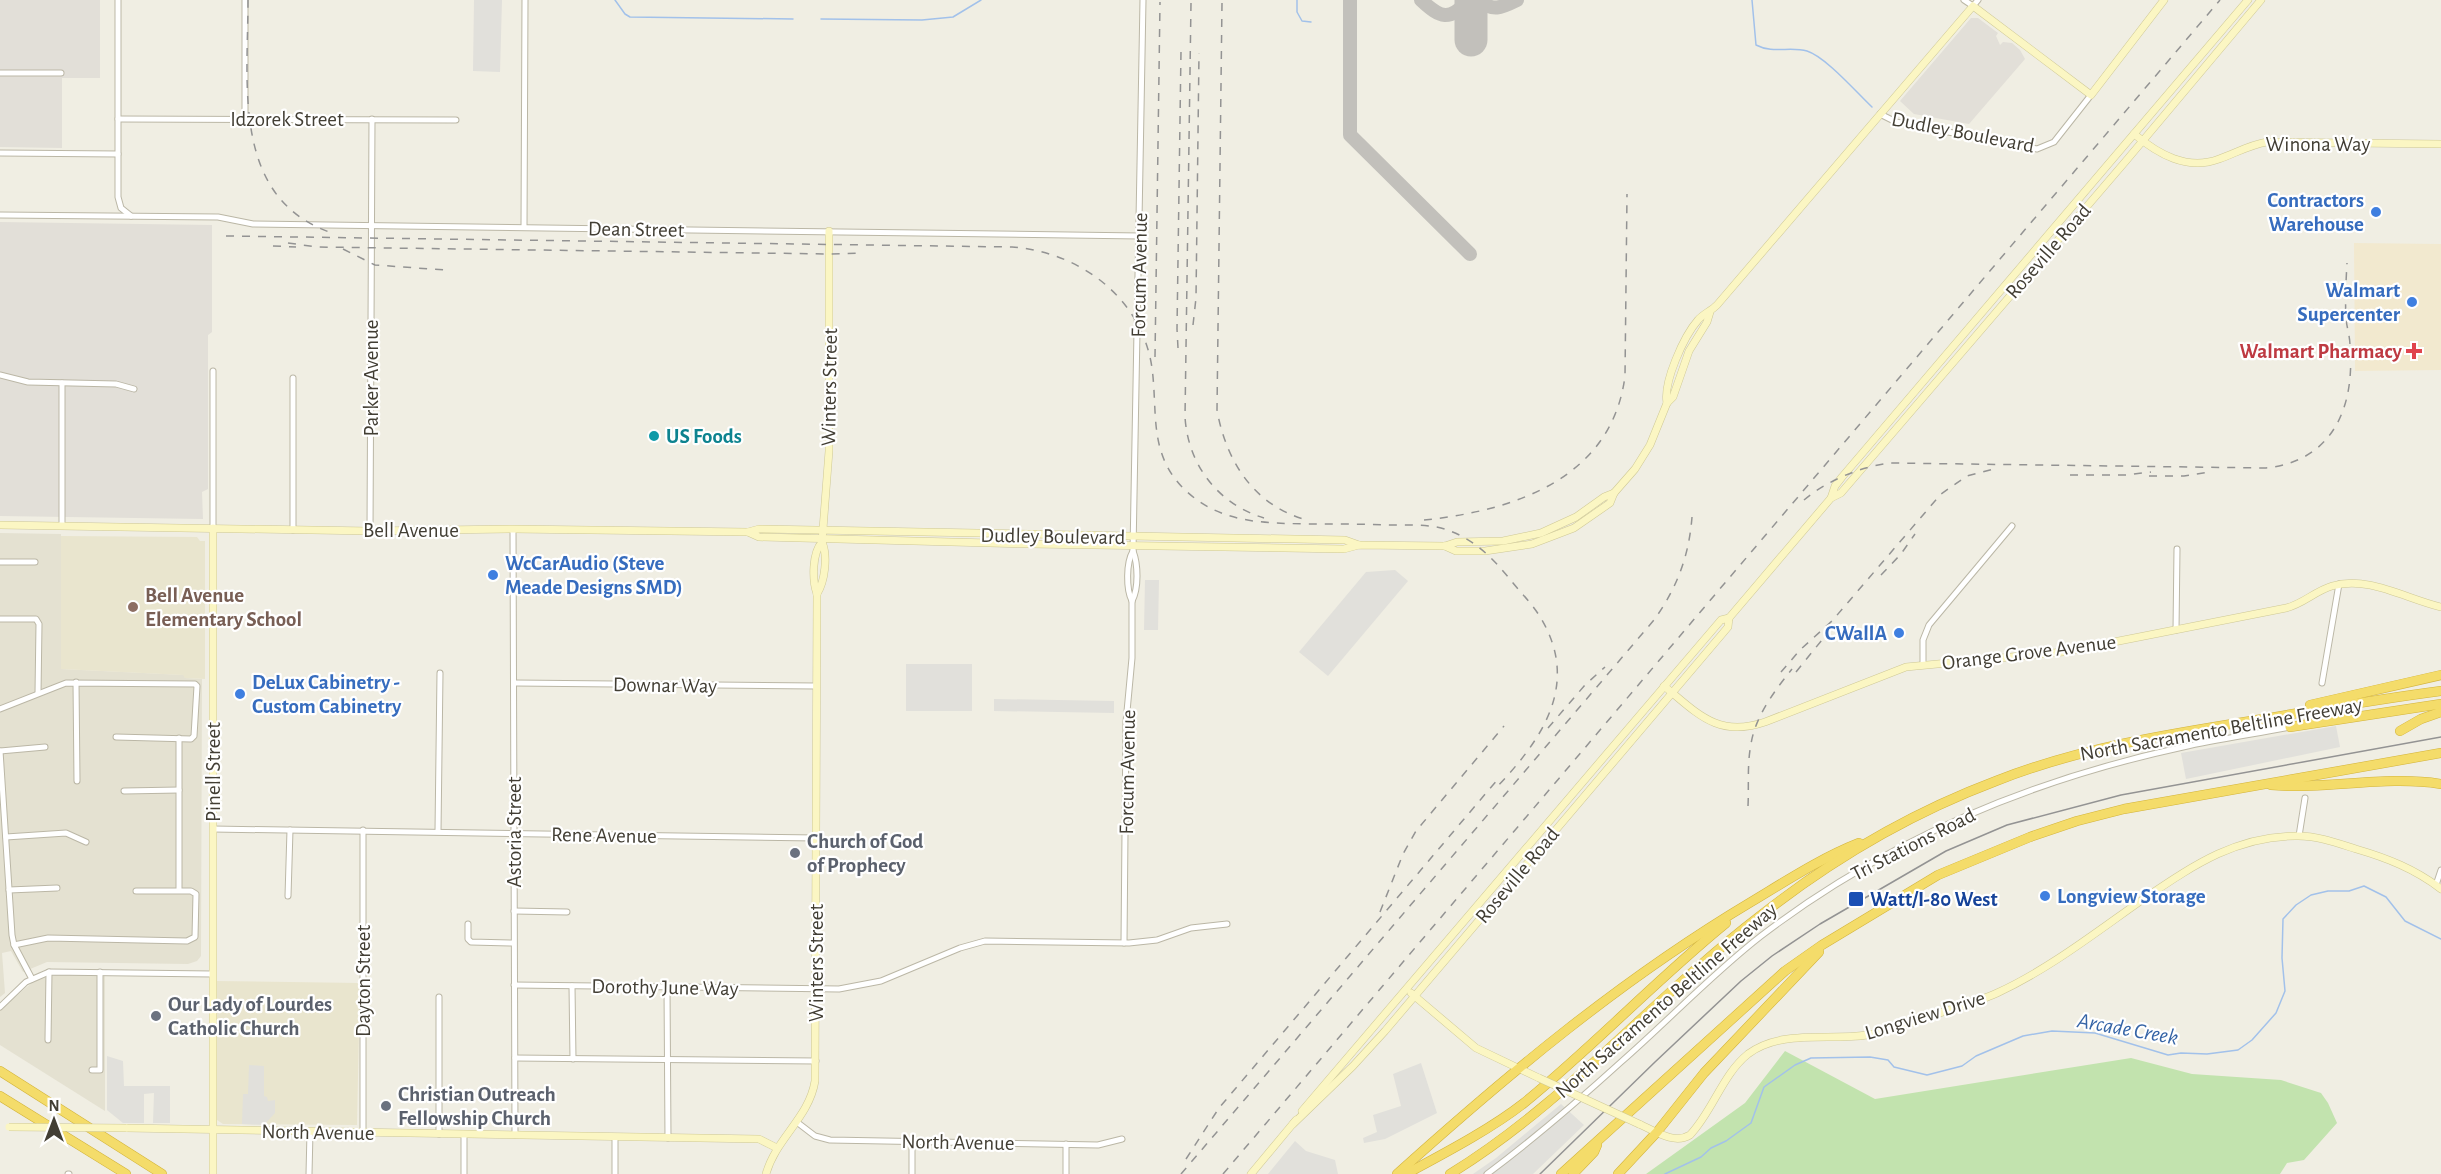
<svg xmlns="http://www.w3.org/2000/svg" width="2441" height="1174" font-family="'Alegreya Sans',sans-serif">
<rect width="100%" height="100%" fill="#f0eee3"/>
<g fill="#e4e1d1">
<polygon points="0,533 61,534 61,669 184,675 185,678 202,679 201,956 197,961 188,964 47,962 23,972 11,951 2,953 5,993 0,997"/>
<polygon points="59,974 105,975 105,1111 0,1045 0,1010 34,981"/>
</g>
<polygon fill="#f2e9cf" points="2354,243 2441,244 2441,370 2355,371"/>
<g fill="#e2dfd8">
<polygon points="0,0 100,0 100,78 62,78 62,148 0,147"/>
<polygon points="1971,18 1978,18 1998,33 1996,36 2000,45 2003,42 2012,43 2020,50 2025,59 1969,124 1914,114 1900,101"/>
<polygon points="0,222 212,225 212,332 208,335 208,489 202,492 203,519 0,516"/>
</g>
<g fill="#e9e5ce">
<polygon points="61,536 197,537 200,541 205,541 205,679 185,678 183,675 61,669"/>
<polygon points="215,981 360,983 357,1125 223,1124 217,1120 215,1116"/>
</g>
<polygon fill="#c2e3ae" points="1785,1051 1875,1099 2131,1058 2192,1074 2281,1080 2321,1093 2328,1103 2337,1123 2304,1160 2287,1163 2280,1174 1646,1174 1745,1103"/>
<g fill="#e1e0db">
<polygon points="474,0 502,0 500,72 473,71"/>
<polygon points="1395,570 1408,581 1328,676 1299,652 1366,572"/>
<polygon points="1145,580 1159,580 1158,630 1144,630"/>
<rect x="906" y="664" width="66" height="47"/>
<polygon points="994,699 1114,701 1114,713 994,711"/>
<polygon points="2336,726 2340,747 2186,779 2181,753"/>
<polygon points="107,1056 123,1061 124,1086 170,1086 170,1123 153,1123 154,1093 144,1094 144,1123 123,1123 107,1110"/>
<polygon points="1421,1063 1437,1113 1385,1139 1364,1143 1363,1138 1377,1132 1373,1115 1401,1106 1393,1074"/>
<polygon points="249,1065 264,1066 264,1096 267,1097 268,1101 275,1100 275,1113 264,1125 242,1124 243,1094 248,1094"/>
<polygon points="1561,1104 1584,1125 1533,1174 1473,1174 1496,1158"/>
<polygon points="1295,1141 1306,1151 1335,1160 1338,1174 1268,1174"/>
</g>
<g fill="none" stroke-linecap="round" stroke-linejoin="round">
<g stroke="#a2c1ea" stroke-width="1.5">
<polyline points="615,0 625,14 630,17 793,19"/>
<polyline points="1297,0 1297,12 1302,21 1311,22"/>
<path d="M1752 0 1756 45C1773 54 1790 46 1807 51 1826 57 1857 93 1872 107"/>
<polyline points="821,19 922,20 953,17 981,0"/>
<polyline points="1665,1174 1701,1157 1711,1148 1726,1141 1751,1123 1764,1087 1795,1065 1811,1058 1870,1057 1888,1060 1894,1067 1927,1075 1962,1066 1976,1056 2023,1036 2052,1031 2095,1033 2168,1055 2181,1053 2207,1054 2238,1050 2252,1040 2276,1013 2285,991 2282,958 2283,919 2296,905 2311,895 2328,891 2349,891 2364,886 2386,897 2405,921 2441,939"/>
</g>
<g stroke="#c2c0bb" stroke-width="14">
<polyline points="1350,0 1350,135 1470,254"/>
<path d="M1421 0C1440 18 1450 22 1468 0"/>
<path d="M1478 0C1493 12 1501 8 1517 0"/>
</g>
<polyline stroke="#c2c0bb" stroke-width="33" points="1471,40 1471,0"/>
<defs>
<g id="street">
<polyline points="118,0 118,197 121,208 131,216"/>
<polyline points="1964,0 1973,6 1978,0"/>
<polyline points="0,73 61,73"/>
<polyline points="1880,114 1896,122 2037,149 2054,142 2091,95"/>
<polyline points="118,119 456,120"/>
<polyline points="245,119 245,0"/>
<polyline points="0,153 118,154"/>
<polyline points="0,215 218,217 253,224 1140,236"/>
<polyline points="524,227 525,0"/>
<polyline points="213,371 213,528"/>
<polyline points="0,375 28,382 116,384 134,389"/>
<polyline points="62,526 62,383"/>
<polyline points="513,529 515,1135"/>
<polyline points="293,530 293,378"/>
<polyline points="370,531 372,119"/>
<polyline points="0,562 35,562"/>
<path d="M1132 601C1126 589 1126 563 1133 551"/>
<polyline points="0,619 36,619 39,624 38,693"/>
<polyline points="2176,630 2177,549"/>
<polyline points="1923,665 1923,640 1929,625 2012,526"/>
<polyline points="76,682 77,781"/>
<polyline points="515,683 816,686"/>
<polyline points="2322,683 2339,584"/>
<polyline points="0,709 66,683 195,684 197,686 194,736 191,739 116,737"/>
<polyline points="0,751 12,935 14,945 32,979"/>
<polyline points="0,751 45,747"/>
<polyline points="124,791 179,790"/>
<polyline points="213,829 816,838"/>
<polyline points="438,831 440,673"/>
<polyline points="2299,836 2305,798"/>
<polyline points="6,837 66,833 86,842"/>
<polyline points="2436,885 2441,870"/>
<polyline points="9,890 57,888"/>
<polyline points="179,890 179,738"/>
<polyline points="288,896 290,830"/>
<polyline points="514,911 567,912"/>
<polyline points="468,924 468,939 471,942 513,943"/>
<path d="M1124 943 1126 722 1132 658V601C1139 588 1138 564 1133 551L1143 0"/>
<polyline points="14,945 48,938 187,941 195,937 196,894 191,891 136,891"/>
<polyline points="514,985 839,989 881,981 960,948 985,941 1129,943 1157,940 1191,928 1227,924"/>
<polyline points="572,986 573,1059"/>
<polyline points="667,987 668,1138"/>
<polyline points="439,997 439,1134"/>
<polyline points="0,1007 26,982 49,972 212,974"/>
<polyline points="48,1040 49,972"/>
<polyline points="515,1058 816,1061"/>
<polyline points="92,1070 100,1070 100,972"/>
<polyline points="798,1123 815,1136 830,1140 1098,1145 1122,1139"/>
<polyline points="363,1132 363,830"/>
<polyline points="68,1174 69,1174"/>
<polyline points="309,1174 310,1132"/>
<polyline points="464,1174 464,1135"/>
<polyline points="615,1174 615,1137"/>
<polyline points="912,1174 912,1141"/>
<polyline points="1066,1174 1066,1144"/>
<path d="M1487 1174C1534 1139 1578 1101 1621 1062 1668 1021 1712 974 1761 936 1885 841 2031 780 2183 747 2219 739 2255 734 2290 727"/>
</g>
<g id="secondary">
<path d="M2134 134C2158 154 2187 171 2219 159 2236 153 2249 145 2267 142L2441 144"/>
<path d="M1667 403C1663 382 1684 336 1698 320 1703 314 1711 311 1717 305L1973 6 2091 95 2164 0"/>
<polyline points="1831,498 1835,486 1842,477 2248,0"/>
<polyline points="0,525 370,531 513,529 748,532 759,537 1031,544 1344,549 1359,545 1445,546 1457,542 1503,541 1541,533 1576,517 1604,497 1614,493"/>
<polyline points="213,528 213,1174"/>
<polyline points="748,532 759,529 1345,540 1359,545"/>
<polyline points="1445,546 1456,551 1485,551 1532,544 1574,528 1610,503 1614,493 1635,469 1650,445 1667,403 1673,397 1689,351 1707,322 1710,312"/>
<path d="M817 594C825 581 828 556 822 542L829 451V231"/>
<path d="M1664 686C1698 714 1718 738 1765 722L1906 667 2063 652 2286 608C2303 604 2315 591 2332 586 2368 575 2406 599 2441 607"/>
<polyline points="1411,993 1476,1048 1539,1078"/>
<polyline points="1302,1111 1721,620 1729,618"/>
<polyline points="1293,1124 1353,1066 1385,1031 1723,633 1728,627 1729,618 1831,498 1841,493 2125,162 2261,0"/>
<path d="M1639 1124C1655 1131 1674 1145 1690 1135 1713 1111 1722 1075 1748 1054 1781 1029 1829 1041 1867 1035 1888 1032 1908 1024 1928 1017 1951 1009 1975 1003 1997 993 2049 969 2095 933 2142 900 2191 867 2236 835 2298 836 2318 836 2337 843 2356 849 2387 858 2415 869 2441 889"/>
<polyline points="126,1128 759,1139 777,1148"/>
<path d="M766 1174C776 1138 809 1118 815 1081L817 594C812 580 812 553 822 542"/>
<polyline points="1251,1174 1296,1120"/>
</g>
<g id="highway">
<polyline points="2310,705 2441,675"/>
<polyline points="2290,727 2441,704"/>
<polyline points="2400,731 2421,719 2441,712"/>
<path d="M2271 785C2328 790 2384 775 2441 784"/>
<polyline points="0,1071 162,1174"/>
<polyline points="0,1096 126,1174"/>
<path d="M1397 1174C1508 1074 1622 979 1751 902 1786 881 1821 858 1859 843"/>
<path d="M1406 1174C1443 1154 1491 1129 1524 1103 1594 1046 1656 980 1726 923"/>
<path d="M1450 1174C1566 1103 1653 998 1760 916 1831 860 1911 813 1996 781 2079 748 2168 734 2256 720 2317 710 2379 699 2441 691"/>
<polyline points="1561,1174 1785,971 1822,945 1938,875 2030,837 2077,821 2124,809 2441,753"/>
<polyline points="1573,1174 1594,1152 1597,1145"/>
<polyline points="1618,1174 1657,1132 1704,1073 1819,952"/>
</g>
</defs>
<use href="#street" stroke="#bbb7a6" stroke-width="7"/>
<use href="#secondary" stroke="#cec896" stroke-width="8"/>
<use href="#highway" stroke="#d2b33b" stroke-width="10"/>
<use href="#street" stroke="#fff" stroke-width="5"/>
<use href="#secondary" stroke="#fbf6c3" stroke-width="7"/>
<use href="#highway" stroke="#f4dc6a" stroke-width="9"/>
<polyline stroke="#939393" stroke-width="1.5" points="1540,1174 1655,1062 1741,981 1772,956 1820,924 1946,851 2007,825 2121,795 2441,737"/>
<g stroke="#939393" stroke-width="1.5" stroke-dasharray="8 8" stroke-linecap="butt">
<path d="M248 0C248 86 231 201 335 234"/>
<path d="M1191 3 1185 417C1188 465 1218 504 1264 518"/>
<path d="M1222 3 1217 410C1226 461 1254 506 1307 520"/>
<path d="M226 236 1012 247C1080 252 1142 298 1152 368 1158 413 1148 454 1185 490 1221 524 1264 523 1311 524 1337 524 1364 524 1390 525 1407 525 1424 524 1441 528 1473 537 1493 558 1513 583 1523 595 1534 606 1542 620 1580 686 1541 741 1495 789"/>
<polyline points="288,243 317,247 830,254 861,253"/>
<polyline points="273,246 296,247"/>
<polyline points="343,249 375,265 445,270"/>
<polyline points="1193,325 1196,298 1199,53"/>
<polyline points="1178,348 1177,329 1181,51"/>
<polyline points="1155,357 1160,2"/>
<polyline points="2070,475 2126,475 2151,472"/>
<polyline points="2149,476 2184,476 2209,472"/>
<path d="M1804 500C1826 481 1862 466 1891 463L2266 468C2333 461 2355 407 2350 346 2350 337 2347 328 2346 319 2345 300 2346 281 2347 263"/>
<path d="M1424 520C1513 511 1612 479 1625 376L1627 194"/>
<polyline points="1881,575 1901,554 1915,534"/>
<polyline points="1781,672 1800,650 1832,621 1941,494 1967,476 1994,469"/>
<polyline points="1796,672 1830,630"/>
<polyline points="1548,728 1585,685 1605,667"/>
<path d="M1748 806C1749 785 1747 764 1751 744 1755 717 1775 690 1792 669"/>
<polyline points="1380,912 1403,854 1416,831 1504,726"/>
<polyline points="1186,1159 1219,1108 1498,779"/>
<path d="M1181 1174 1654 620C1677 588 1689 556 1692 517"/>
<polyline points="1223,1174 2220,0"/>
</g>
<defs>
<g id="secondary-bridge">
<polyline points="1539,1078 1639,1124"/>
<polyline points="9,1127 126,1128"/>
</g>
</defs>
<use href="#secondary-bridge" stroke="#cec896" stroke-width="8" stroke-linecap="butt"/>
<use href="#secondary-bridge" stroke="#fbf6c3" stroke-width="7"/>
</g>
<g fill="#3f7fe0" stroke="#fff" stroke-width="2">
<circle cx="2376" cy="212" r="6"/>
<circle cx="2412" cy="302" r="6"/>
<circle cx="493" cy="575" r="6"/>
<circle cx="1899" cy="633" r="6"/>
<circle cx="240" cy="694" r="6"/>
<circle cx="2045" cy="896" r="6"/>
</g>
<path fill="#e0444e" stroke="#fff" stroke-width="2" d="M2411 342h6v6h6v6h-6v6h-6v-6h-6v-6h6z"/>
<circle fill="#0f9aa8" stroke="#fff" stroke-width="2" cx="654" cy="436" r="6"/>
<circle fill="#8d6e63" stroke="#fff" stroke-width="2" cx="133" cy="607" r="6"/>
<g fill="#6b7280" stroke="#fff" stroke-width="2">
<circle cx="795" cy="853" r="6"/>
<circle cx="156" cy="1016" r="6"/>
<circle cx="386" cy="1106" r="6"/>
</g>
<rect fill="#1a4fb4" stroke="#fff" stroke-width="2" x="1848" y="891" width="16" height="16" rx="3"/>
<g text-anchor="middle" stroke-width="4.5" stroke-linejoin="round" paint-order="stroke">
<g font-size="21" fill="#423e34" stroke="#fff">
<text x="287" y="126">Idzorek Street</text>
<text transform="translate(1963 132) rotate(11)" y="7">Dudley Boulevard</text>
<text x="2318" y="151">Winona Way</text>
<text transform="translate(636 229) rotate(1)" y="7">Dean Street</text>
<text transform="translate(2048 251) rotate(-49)" y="7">Roseville Road</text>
<text transform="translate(1139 275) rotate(-89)" y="7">Forcum Avenue</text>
<text transform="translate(371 378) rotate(-90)" y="7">Parker Avenue</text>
<text transform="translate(829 387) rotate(-89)" y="7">Winters Street</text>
<text x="411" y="537">Bell Avenue</text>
<text transform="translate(1053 536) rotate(1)" y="7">Dudley Boulevard</text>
<text transform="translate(2029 652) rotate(-7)" y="7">Orange Grove Avenue</text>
<text transform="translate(665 685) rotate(1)" y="7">Downar Way</text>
<text transform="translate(2221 729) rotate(-10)" y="7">North Sacramento Beltline Freeway</text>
<text transform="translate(213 772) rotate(-90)" y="7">Pinell Street</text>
<text transform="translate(1127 772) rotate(-89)" y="7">Forcum Avenue</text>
<text transform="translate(514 832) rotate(-90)" y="7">Astoria Street</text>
<text transform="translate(604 835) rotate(1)" y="7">Rene Avenue</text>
<text transform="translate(1913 844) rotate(-27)" y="7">Tri Stations Road</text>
<text transform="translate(1517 875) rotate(-50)" y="7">Roseville Road</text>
<text transform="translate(816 963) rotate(-90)" y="7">Winters Street</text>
<text transform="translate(363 981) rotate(-90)" y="7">Dayton Street</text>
<text transform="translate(665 987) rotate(1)" y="7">Dorothy June Way</text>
<text transform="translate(1666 1000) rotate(-41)" y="7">North Sacramento Beltline Freeway</text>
<text transform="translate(1925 1015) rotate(-17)" y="7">Longview Drive</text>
<text transform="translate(318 1132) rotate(1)" y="7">North Avenue</text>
<text transform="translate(958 1142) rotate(1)" y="7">North Avenue</text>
</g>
<g font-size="21" font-weight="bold" fill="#366cbe" stroke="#fff" text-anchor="end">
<text x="2364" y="207">Contractors<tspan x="2364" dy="24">Warehouse</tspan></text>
<text x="2400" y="297">Walmart<tspan x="2400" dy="24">Supercenter</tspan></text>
<text x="505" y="570" text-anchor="start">WcCarAudio (Steve<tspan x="505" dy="24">Meade Designs SMD)</tspan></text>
<text x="1887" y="640">CWallA</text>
<text x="252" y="689" text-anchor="start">DeLux Cabinetry -<tspan x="252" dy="24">Custom Cabinetry</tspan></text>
<text x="2057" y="903" text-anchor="start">Longview Storage</text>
</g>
<g font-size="21" font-weight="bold" fill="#be3a42" stroke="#fff" text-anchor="end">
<text x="2402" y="358">Walmart Pharmacy</text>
</g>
<g font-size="21" font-weight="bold" fill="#0d838f" stroke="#fff" text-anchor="start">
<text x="666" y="443">US Foods</text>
</g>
<g font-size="21" font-weight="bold" fill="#785e54" stroke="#fff" text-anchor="start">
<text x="145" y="602">Bell Avenue<tspan x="145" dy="24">Elementary School</tspan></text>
</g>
<g font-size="21" font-weight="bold" fill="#5b616d" stroke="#fff" text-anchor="start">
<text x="807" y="848">Church of God<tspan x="807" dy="24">of Prophecy</tspan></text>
<text x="168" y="1011">Our Lady of Lourdes<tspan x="168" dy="24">Catholic Church</tspan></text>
<text x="398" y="1101">Christian Outreach<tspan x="398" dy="24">Fellowship Church</tspan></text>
</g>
<g font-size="21" font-weight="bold" fill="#164399" stroke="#fff" text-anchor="start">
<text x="1870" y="906">Watt/I-80 West</text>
</g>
<g font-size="22" font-style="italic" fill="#3564a6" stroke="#fff">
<text transform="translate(2128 1028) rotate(10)" y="8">Arcade Creek</text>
</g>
</g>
<g transform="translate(54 1120)" stroke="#ffffff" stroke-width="4.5" paint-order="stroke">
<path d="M0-4.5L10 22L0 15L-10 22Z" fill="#423e34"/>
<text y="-9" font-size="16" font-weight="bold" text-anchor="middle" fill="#423e34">N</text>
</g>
</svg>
